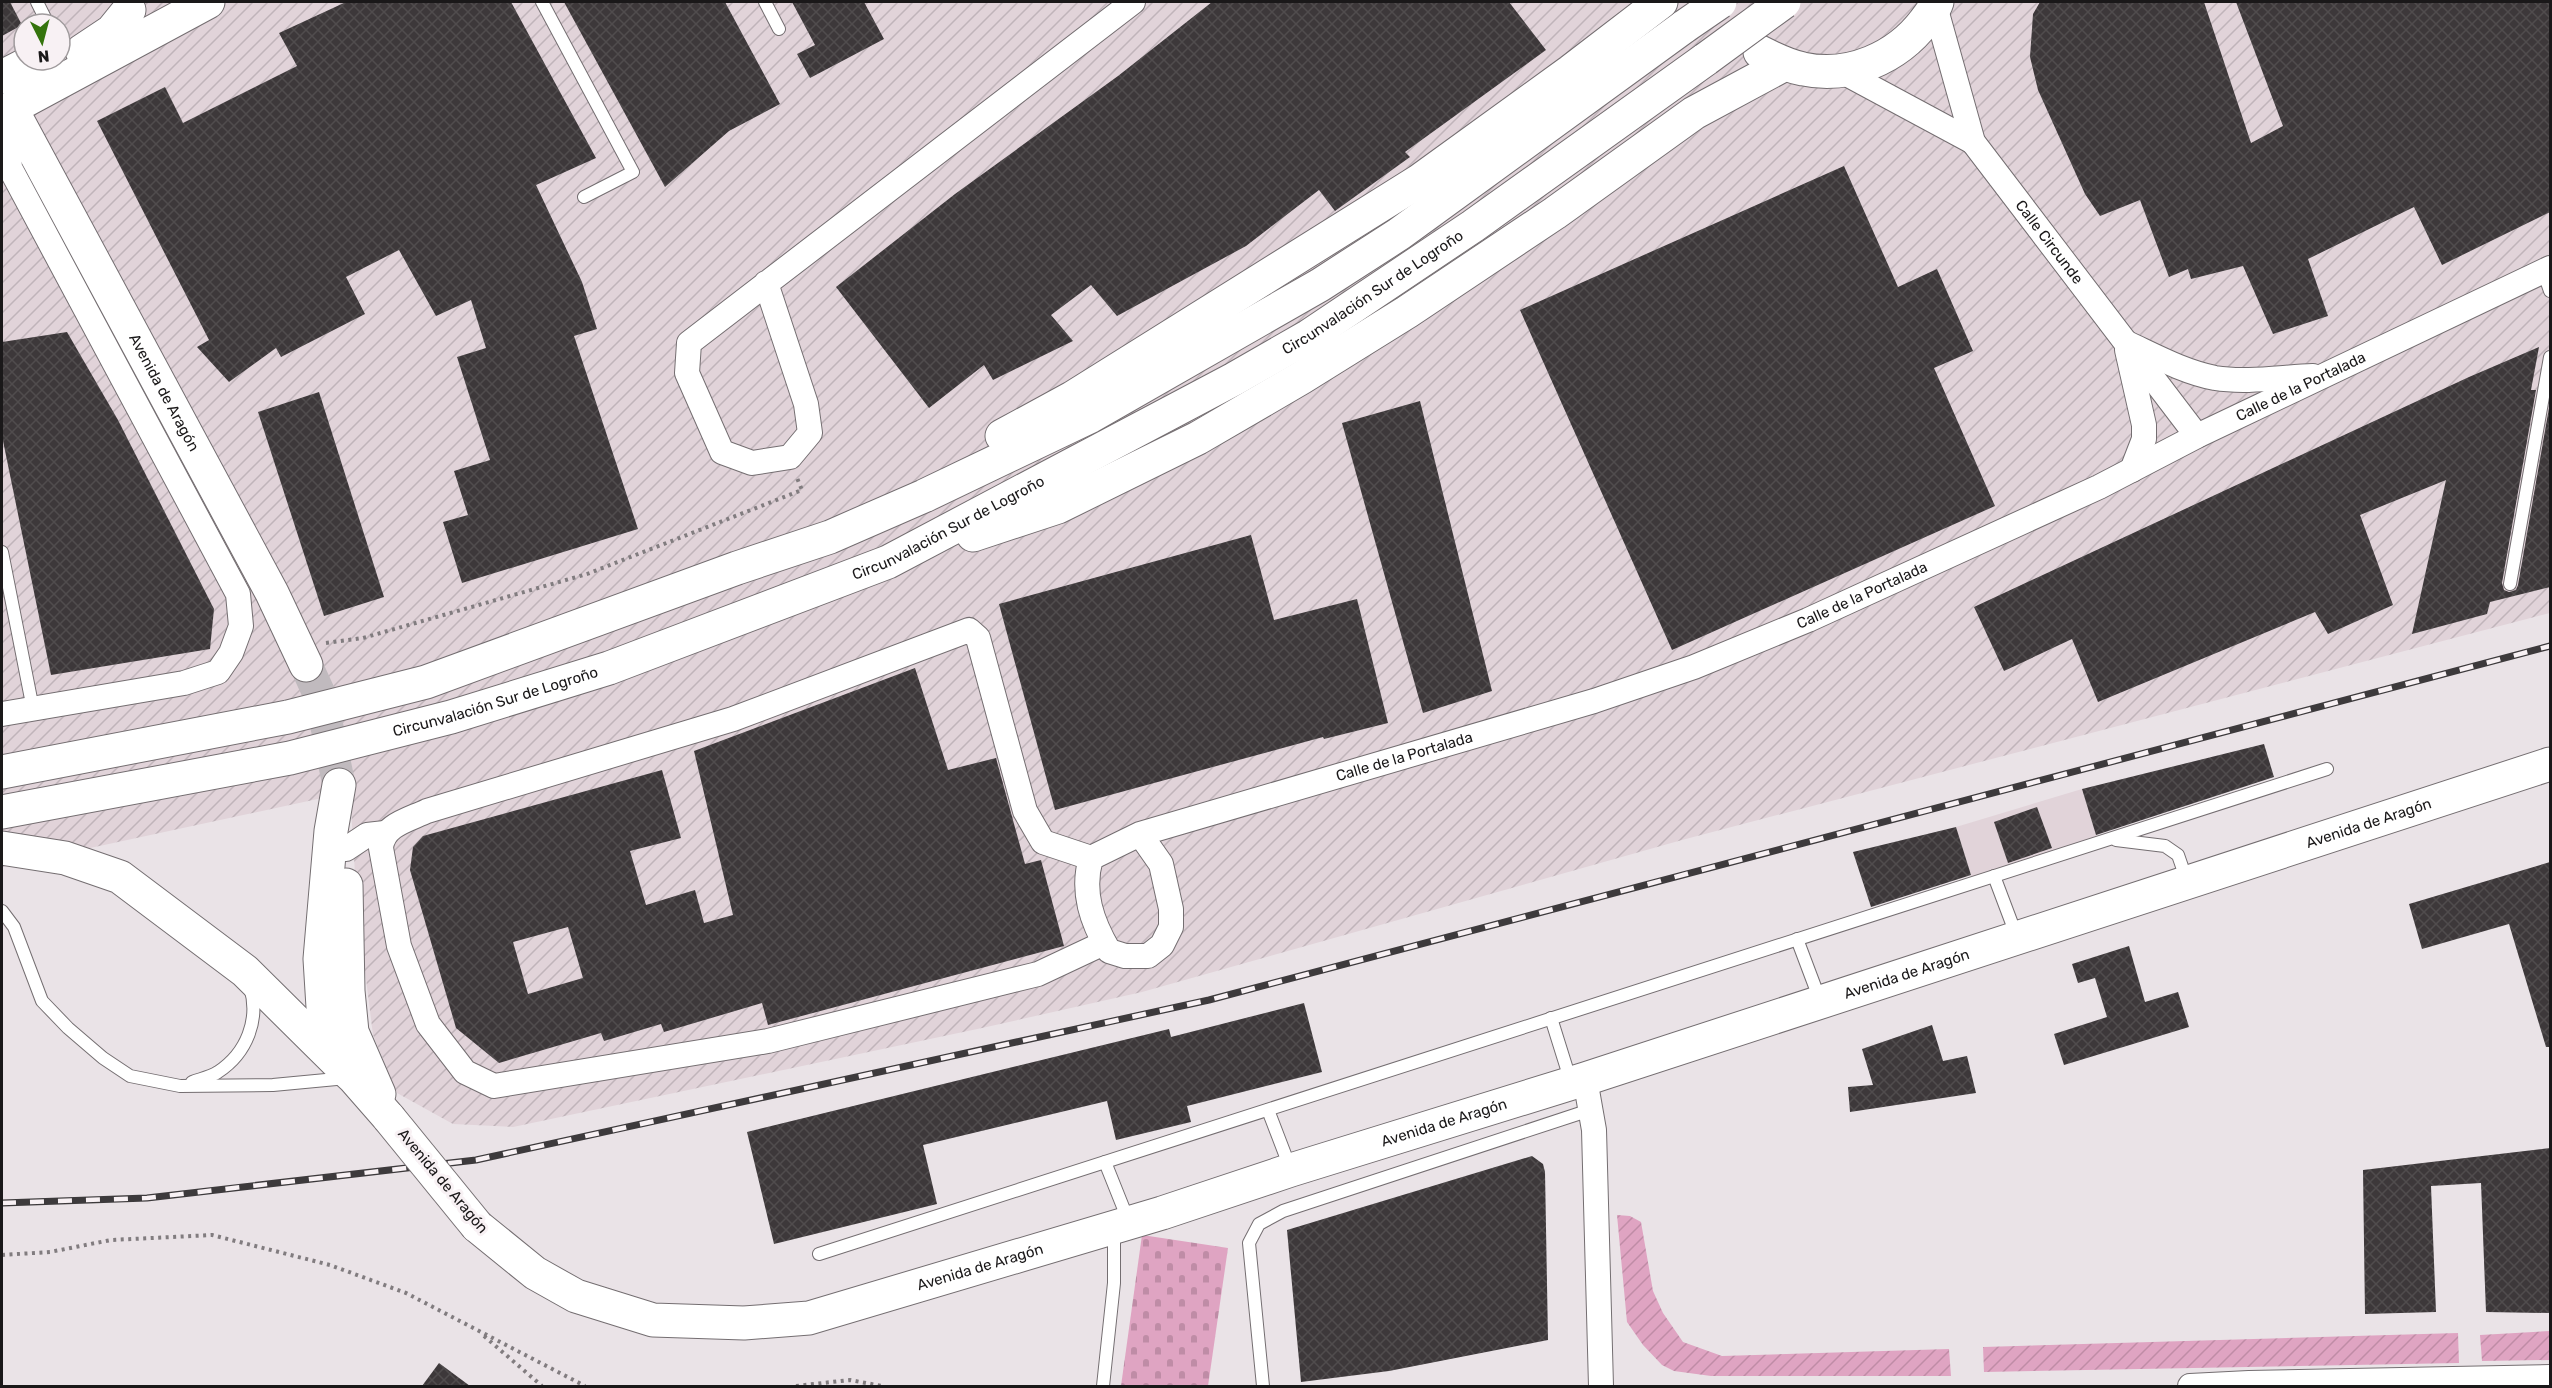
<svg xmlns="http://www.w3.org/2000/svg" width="2552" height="1388" font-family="Rubik,sans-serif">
<defs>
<pattern id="industrial-furrows" width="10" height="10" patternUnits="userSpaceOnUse" patternTransform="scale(1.5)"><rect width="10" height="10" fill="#e1d3d9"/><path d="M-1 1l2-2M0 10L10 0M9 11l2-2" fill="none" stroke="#c0b4ba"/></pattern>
<pattern id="cemetery-stones" width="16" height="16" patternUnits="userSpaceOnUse" patternTransform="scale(1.5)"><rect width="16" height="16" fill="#dfa4c2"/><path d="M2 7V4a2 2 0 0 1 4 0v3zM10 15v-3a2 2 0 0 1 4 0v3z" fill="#bf8ca6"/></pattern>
<pattern id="garden-furrows" width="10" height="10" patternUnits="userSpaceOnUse" patternTransform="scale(1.5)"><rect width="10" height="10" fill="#dfa4c2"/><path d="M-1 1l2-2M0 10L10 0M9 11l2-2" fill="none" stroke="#bf8ca6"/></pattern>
<pattern id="building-cross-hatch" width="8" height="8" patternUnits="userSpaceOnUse" patternTransform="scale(1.5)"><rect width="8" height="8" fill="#3d383a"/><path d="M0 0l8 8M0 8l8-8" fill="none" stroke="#504c4d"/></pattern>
</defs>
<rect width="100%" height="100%" fill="#eae3e7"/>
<polygon fill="#e1d3d9" points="2082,789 2098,841 1972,879 1956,827"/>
<path fill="url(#industrial-furrows)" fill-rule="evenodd" d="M2 2H2550V613L1682 840 1142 992 982 1028 513 1127 453 1124 397 1093 373 1035 357 907 350 792 2 867ZM24 24H60V60H24Z"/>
<polygon fill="url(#cemetery-stones)" points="1142,1235 1228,1248 1208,1386 1121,1386"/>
<g fill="url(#garden-furrows)">
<polygon points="1617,1215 1630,1216 1641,1222 1653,1291 1663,1313 1683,1342 1722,1356 1949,1349 1951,1376 1711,1376 1674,1371 1662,1365 1643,1345 1627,1322"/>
<polygon points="2550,1331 2550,1360 2482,1361 2480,1335"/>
<polygon points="2458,1333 2459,1363 1984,1372 1983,1347"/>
</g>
<g fill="url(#building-cross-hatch)" fill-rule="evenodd">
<polygon points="2,2 10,2 22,25 2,36"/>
<polygon points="346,2 511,2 596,158 536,185 582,282 597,329 574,336 638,529 462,583 443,522 468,515 454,471 490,460 457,357 486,348 471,300 436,316 399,250 346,277 365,314 281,357 276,348 229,382 197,347 209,340 97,121 165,87 183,123 297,66 279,33"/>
<polygon points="564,2 725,2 780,104 729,131 665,187"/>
<polygon points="792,2 864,2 884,39 810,78 797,54 815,45"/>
<polygon points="1212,2 1509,2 1546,50 1405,152 1410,157 1335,211 1319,190 1246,246 1117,316 1091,285 1051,315 1073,341 993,380 984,365 929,408 836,287 955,194 1118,76"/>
<polygon points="2040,2 2204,2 2251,143 2283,126 2236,2 2550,2 2550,212 2442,265 2414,207 2308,259 2328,316 2273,334 2243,266 2191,279 2188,269 2169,277 2140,200 2100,216 2085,194 2038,90 2030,57 2033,14"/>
<polygon points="1844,166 1898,287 1937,269 1973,351 1934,368 1995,506 1672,650 1520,310"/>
<polygon points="67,332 118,420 214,609 210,649 51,675 2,436 2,342"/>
<polygon points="2539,347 2531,390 2536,390 2502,583 2504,590 2509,592 2516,590 2518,585 2550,402 2550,587 2490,602 2487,614 2412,634 2446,480 2360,515 2393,605 2328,634 2315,612 2098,702 2072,639 2004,671 1974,607 2469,377"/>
<polygon points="319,392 384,597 324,616 258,412"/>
<polygon points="1420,401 1492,691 1423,713 1342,423"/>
<polygon points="1251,535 1274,620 1357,599 1388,723 1324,739 1323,737 1055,810 999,604"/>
<path d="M915 668 948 770 996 758 1025 864 1041 860 1064 946 768 1025 762 1003 664 1032 661 1024 604 1041 601 1033 499 1063 456 1028 410 870 413 847 423 836 662 770 681 838 630 851 646 905 695 890 704 923 733 915 694 751ZM568 927 583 978 528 994 513 942Z"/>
<polygon points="2264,744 2274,777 2096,835 2082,789"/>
<polygon points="2037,807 2052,848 2008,863 1994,822"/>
<polygon points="1956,827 1971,875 1871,907 1853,852"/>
<polygon points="2550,862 2550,1047 2546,1047 2509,924 2422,949 2409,904"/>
<polygon points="2129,946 2145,1002 2178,992 2189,1027 2064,1065 2054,1034 2107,1017 2095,978 2078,983 2072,964"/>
<polygon points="1304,1003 1322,1072 1187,1106 1191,1122 1116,1140 1107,1101 923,1145 937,1204 774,1244 747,1132 1169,1029 1171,1037"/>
<polygon points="1932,1025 1943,1061 1967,1056 1976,1093 1850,1112 1848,1087 1873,1085 1862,1049"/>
<polygon points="2550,1148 2550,1313 2486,1312 2481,1183 2431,1186 2436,1312 2365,1314 2363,1170"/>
<polygon points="1532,1156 1543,1164 1545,1172 1548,1340 1389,1371 1301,1382 1287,1230"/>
<polygon points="439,1363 470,1386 422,1386"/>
</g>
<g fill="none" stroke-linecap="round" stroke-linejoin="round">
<polyline stroke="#c0babe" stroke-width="33" stroke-dasharray="33 16" stroke-linecap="butt" points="306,665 321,698 339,785"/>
<defs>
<g id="service">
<polyline points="37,2 48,24"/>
<polyline points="542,2 633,172 584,197"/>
<polyline points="765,2 779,29"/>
<polyline points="2543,271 2550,291"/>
<polyline points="2,552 33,709"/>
<polyline points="2510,584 2550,357"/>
<polyline points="2116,840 2165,846 2178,855 2187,881"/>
<polyline points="1994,876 2017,937"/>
<polyline points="2,911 14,927 42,1001 68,1028 103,1058 130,1076 180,1086 273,1085 347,1078"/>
<polyline points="1797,939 1820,1000"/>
<polyline points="1551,1018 1571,1082"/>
<path d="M192 1082C200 1079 211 1077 218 1072 247 1053 260 1019 250 987"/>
<polyline points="1268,1110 1291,1170"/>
<polyline points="1105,1162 1129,1222"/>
<polyline points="819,1254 2327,769"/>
<polyline points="1103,1386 1114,1283 1114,1228"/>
<polyline points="1263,1386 1249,1243 1259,1224 1283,1211 1590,1110"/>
</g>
<g id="minor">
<path id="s1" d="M1935 6 1973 142 2197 436"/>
<polyline points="1841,71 1973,142"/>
<polyline points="766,283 806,404 810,433 790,457 752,463 722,452 687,373 689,343 1133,2"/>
<path d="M2127 343C2155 356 2184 372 2215 378 2246 383 2282 377 2313 376"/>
<polyline points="2127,350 2144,425 2144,439 2132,470"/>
<polyline points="2,714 184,683 218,672 231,653 241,626 238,594 10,168 8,142"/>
<path id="s2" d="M1140 834 1161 864 1171 909V927L1162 945 1148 956H1125L1109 951C1092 922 1081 892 1091 858L1140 834 1594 701 1694 667 1808 620 2099 487 2197 436 2550 268"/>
<polyline points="346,849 367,835 385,833"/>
<path d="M1091 858 1043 842 1025 811 978 638 969 630 733 719 427 811C408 820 383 825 381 848L399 946 428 1024 465 1072 494 1086 768 1041 1038 974 1104 943"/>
<polyline points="1585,1079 1594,1130 1601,1386"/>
<polyline points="2190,1386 2249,1383 2550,1377"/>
</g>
<g id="secondary">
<polyline points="82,51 112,31 129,10"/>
<path d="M1760 52C1774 59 1787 66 1803 69 1849 79 1897 58 1925 21 1929 15 1935 9 1937 2"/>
<polyline points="2,77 35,60"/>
<polyline points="2,113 208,2"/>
</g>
<g id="primary">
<path id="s3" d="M2 111 19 123 272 593 306 665"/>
<polyline points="339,785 331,831 320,959 324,1023 341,1066 354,1078 389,1118"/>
<polyline points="346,885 348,991 352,1032 379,1094"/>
<path id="s4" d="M477 1226 535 1273 576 1296 653 1320 744 1323 809 1318 1162 1213 1291 1170 1585 1079 2550 764"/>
</g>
<g id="motorway">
<polyline points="1002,436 1072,398 1419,181 1571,71 1661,2"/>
<polyline points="973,535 1058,507 1198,438 1301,378 1407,312 1555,213 1694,113 1785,64"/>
<polyline points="2,772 288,717 426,682 737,568 830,537 924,496 1091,416 1320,285 1399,234 1685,26"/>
<path id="s5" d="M2 812 290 758 451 717 609 668 888 562 1234 379 1309 336 1473 226 1706 59"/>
<polyline points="2,848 65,858 120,877 245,971 341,1066"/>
</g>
</defs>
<use href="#service" stroke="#746e71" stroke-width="14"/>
<use href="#minor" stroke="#746e71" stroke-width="26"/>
<use href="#secondary" stroke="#746e71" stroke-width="35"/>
<use href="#primary" stroke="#746e71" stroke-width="35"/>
<use href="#motorway" stroke="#746e71" stroke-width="35"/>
<g stroke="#817c7f" stroke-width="4" stroke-dasharray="3 4.5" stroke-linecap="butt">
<polyline points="326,643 363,638 587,574 802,490 797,478"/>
<polyline points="2,1255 50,1252 111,1240 212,1235 330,1265 406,1293 585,1386"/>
<polyline points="484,1336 542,1386"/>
<polyline points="796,1386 850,1380 882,1386"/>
</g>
<use href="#service" stroke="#fff" stroke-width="12"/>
<use href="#minor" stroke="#fff" stroke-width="24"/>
<use href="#secondary" stroke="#fff" stroke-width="33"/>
<use href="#primary" stroke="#fff" stroke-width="33"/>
<use href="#motorway" stroke="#fff" stroke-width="33"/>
<defs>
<polyline id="rail" points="2,1203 147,1198 476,1160 1209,1000 2550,646"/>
</defs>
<use href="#rail" stroke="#3d3a3c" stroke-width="7"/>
<use href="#rail" stroke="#f8f1f4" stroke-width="4.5" stroke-dasharray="14" stroke-linecap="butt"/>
<defs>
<polyline id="primary-bridge" points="389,1118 477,1226"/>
<g id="motorway-bridge">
<polyline points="1685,26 1720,2"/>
<polyline points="1706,59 1784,2"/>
</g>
</defs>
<use href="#primary-bridge" stroke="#746e71" stroke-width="35" stroke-linecap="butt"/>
<use href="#motorway-bridge" stroke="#746e71" stroke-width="35" stroke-linecap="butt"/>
<use href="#primary-bridge" stroke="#fff" stroke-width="33"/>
<use href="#motorway-bridge" stroke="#fff" stroke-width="33"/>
</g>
<g text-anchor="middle" stroke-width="6" stroke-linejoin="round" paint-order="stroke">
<g font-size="15" fill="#1a1819" stroke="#f8f1f4">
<text dy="5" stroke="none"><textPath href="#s1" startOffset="267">Calle Circunde</textPath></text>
<text dy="5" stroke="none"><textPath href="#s5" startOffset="1478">Circunvalación Sur de Logroño</textPath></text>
<text dy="5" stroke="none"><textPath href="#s2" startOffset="1578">Calle de la Portalada</textPath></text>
<text dy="5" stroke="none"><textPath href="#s3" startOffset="327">Avenida de Aragón</textPath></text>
<text dy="5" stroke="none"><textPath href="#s5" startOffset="992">Circunvalación Sur de Logroño</textPath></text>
<text dy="5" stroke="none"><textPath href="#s2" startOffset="1092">Calle de la Portalada</textPath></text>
<text dy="5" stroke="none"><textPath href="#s5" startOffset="506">Circunvalación Sur de Logroño</textPath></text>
<text dy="5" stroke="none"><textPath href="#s2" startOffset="606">Calle de la Portalada</textPath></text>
<text dy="5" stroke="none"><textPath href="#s4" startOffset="1995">Avenida de Aragón</textPath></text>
<text dy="5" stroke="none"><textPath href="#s4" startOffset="1509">Avenida de Aragón</textPath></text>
<text dy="5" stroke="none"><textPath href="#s4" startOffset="1023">Avenida de Aragón</textPath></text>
<text transform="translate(443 1181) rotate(50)" y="5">Avenida de Aragón</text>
<text dy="5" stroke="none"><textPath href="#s4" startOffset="537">Avenida de Aragón</textPath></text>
</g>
</g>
<rect width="2552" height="1388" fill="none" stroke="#1a1819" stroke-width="6"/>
<g transform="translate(42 42) rotate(174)"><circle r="28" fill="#f8f1f4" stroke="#9f9a9c" stroke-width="1.5"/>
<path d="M0-4.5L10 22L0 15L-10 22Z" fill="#35740d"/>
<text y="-9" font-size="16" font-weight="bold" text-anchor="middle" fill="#1a1819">N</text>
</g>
</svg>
